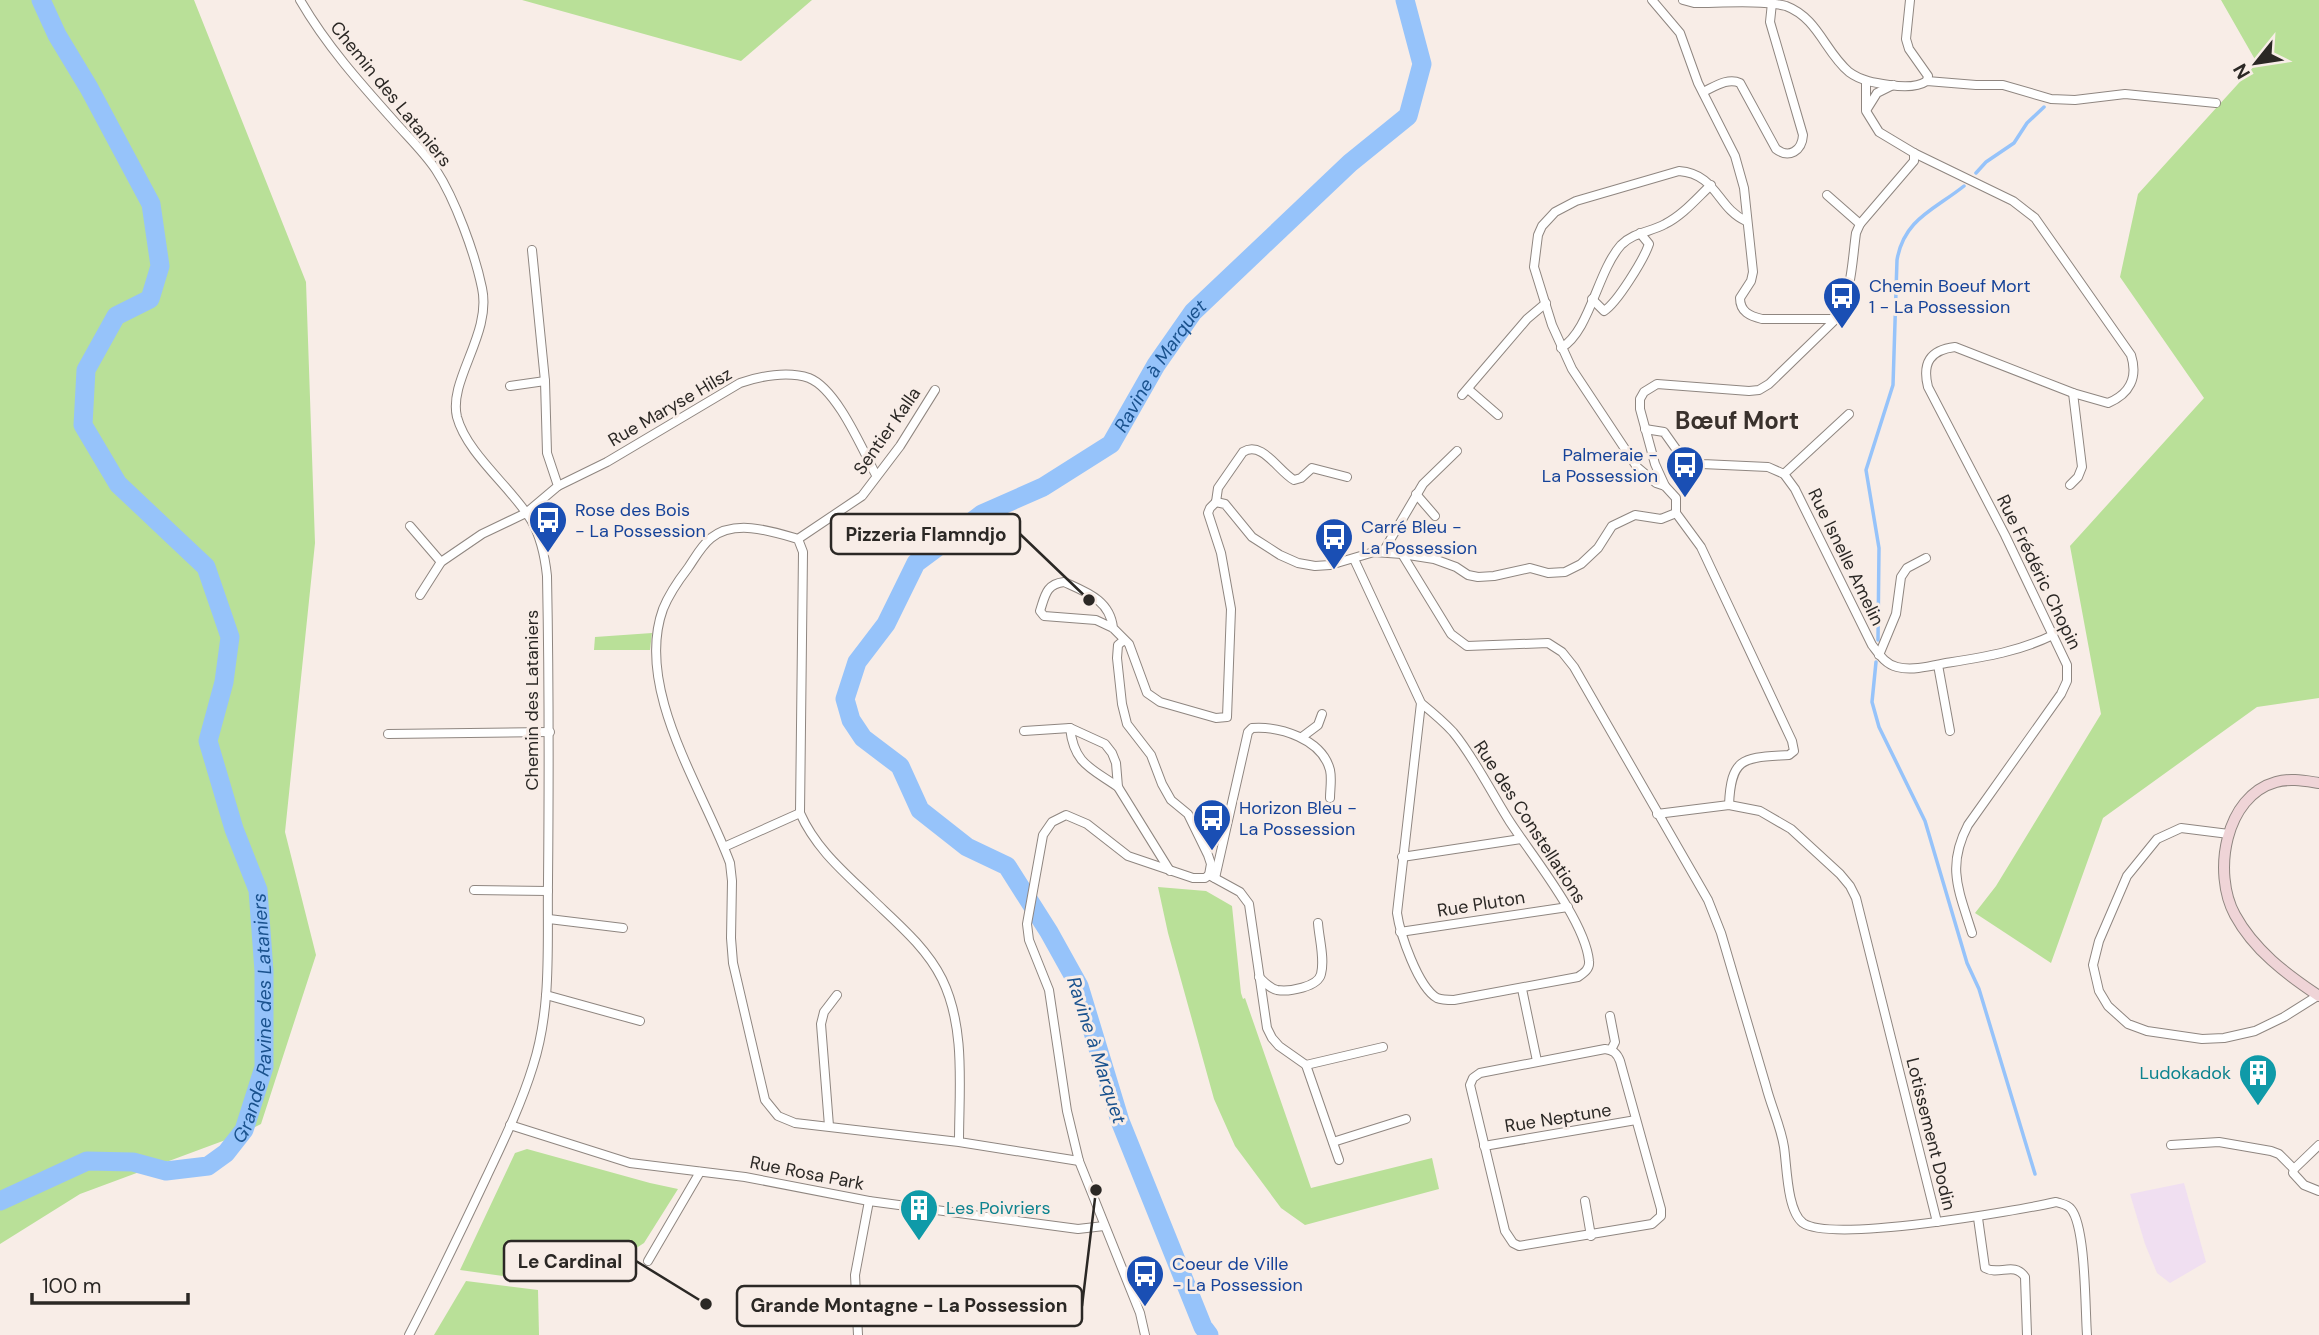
<svg xmlns="http://www.w3.org/2000/svg" width="2319" height="1335" font-family="'DM Sans',sans-serif">
<rect width="100%" height="100%" fill="#f8ede7"/>
<polygon fill="#f0dff1" points="2184,1183 2206,1262 2170,1283 2157,1273 2145,1244 2130,1194"/>
<g fill="#b9e098">
<polygon points="0,0 194,0 306,282 315,543 285,832 316,955 261,1124 239,1135 80,1194 0,1244"/>
<polygon points="522,0 812,0 741,61"/>
<polygon points="2221,0 2319,0 2319,698 2257,707 2103,818 2051,963 1975,913 1996,886 2101,714 2070,546 2204,398 2120,277 2138,194 2257,63"/>
<polygon points="652,633 650,650 594,650 595,637"/>
<polygon points="1158,887 1206,891 1232,906 1241,993 1243,999 1245,998 1311,1188 1432,1158 1439,1189 1305,1225 1281,1208 1235,1146 1214,1099 1168,933"/>
<polygon points="527,1149 650,1183 678,1189 644,1243 598,1273 596,1257 540,1274 540,1281 460,1270 515,1153"/>
<polygon points="466,1281 538,1290 539,1335 434,1335"/>
</g>
<g fill="none" stroke-linecap="round" stroke-linejoin="round">
<g stroke="#96c3fa" stroke-width="3.5">
<polyline points="1976,173 1986,162 2014,143 2027,123 2044,107"/>
<path d="M1878 640 1879 548 1866 470 1893 385 1897 260C1904 219 1934 210 1964 186"/>
<polyline points="1876,662 1872,702 1879,727 1925,821 1967,963 1979,989 2035,1174"/>
</g>
<g stroke="#96c3fa" stroke-width="19">
<path id="s1" d="M0 1201 87 1161 133 1162 166 1171 208 1166 226 1153 244 1130 264 1067V971L258 890 234 829 208 741 224 682 230 637 206 567 118 484 83 425 86 370 116 316 150 299 160 266 151 204 89 88 57 35 41 0"/>
<path id="s2" d="M1209 1335 1203 1327 1120 1121 1079 986 1049 932 1007 866 967 847 920 810 900 766 863 738 851 720 845 699 857 662 886 624 916 563 982 514 1043 487 1111 444 1156 365 1193 312 1350 163 1408 116 1422 64 1405 0"/>
</g>
<defs>
<g id="street">
<path d="M300 0C326 45 360 83 394 121 408 137 424 152 436 170 455 199 475 254 482 288 492 334 448 380 457 417 467 454 512 488 531 520 541 537 545 557 547 576 549 678 549 780 548 882 547 943 552 1007 533 1066 521 1105 503 1142 486 1178 461 1231 436 1283 409 1335"/>
<path d="M1652 0 1680 33 1698 83 1735 156 1744 188 1753 272 1751 281 1740 298C1740 312 1750 316 1762 319H1836"/>
<path d="M1683 0 1694 3C1721 3 1762 0 1786 6 1818 18 1825 52 1849 72 1861 81 1876 83 1890 85 1902 87 1916 88 1927 81L1976 85H2003L2051 99 2075 100 2125 94 2216 103"/>
<polyline points="1910,0 1906,39 1909,49 1928,76 1927,81"/>
<path d="M1866 81V111L1879 132 1914 153 2013 201 2035 218 2131 355C2138 377 2130 394 2108 403L2073 393 1955 347C1930 350 1922 363 1928 387L2005 535 2067 665V681L2061 694 1968 825C1946 867 1959 891 1972 933"/>
<path d="M1703 92C1714 87 1728 77 1740 83L1776 149C1789 159 1802 151 1803 135L1770 22 1772 3"/>
<polyline points="1867,109 1877,93 1893,85"/>
<polyline points="1827,195 1860,224"/>
<path d="M1592 299 1604 311C1617 303 1644 259 1649 244L1640 233"/>
<path d="M1561 348C1590 331 1597 272 1621 245 1634 232 1651 232 1665 224 1683 215 1697 198 1711 185"/>
<polyline points="510,386 545,381"/>
<polyline points="1468,389 1498,415"/>
<polyline points="1462,395 1527,319 1546,303"/>
<path d="M1645 429 1664 432 1681 456 1687 461 1702 464 1768 467 1784 474 1795 489 1872 645C1879 654 1885 664 1897 667 1912 671 1931 666 1946 663 1984 657 2018 652 2053 635"/>
<polyline points="1784,474 1849,414"/>
<polyline points="2070,485 2078,477 2082,467 2073,393"/>
<path d="M558 486 607 462 740 383C760 376 788 371 809 378 837 389 862 449 876 475"/>
<path d="M1665 486 1655 464 1640 409V399L1644 392 1657 384 1749 391 1759 390 1769 384 1836 319C1852 293 1852 262 1856 233L1860 224 1914 161V153"/>
<polyline points="1416,494 1435,516"/>
<polyline points="1216,502 1225,504 1252,537 1280,555 1298,563 1315,566 1330,565 1374,552 1402,554 1434,559 1456,567 1468,575 1478,577 1494,576 1530,568 1548,573 1565,572 1581,564 1598,548 1612,526 1635,515 1661,519 1676,513"/>
<path d="M1216 502 1218 488 1243 452C1262 440 1278 471 1294 480L1301 478 1312 468 1347 477"/>
<path d="M1676 513V498L1665 486 1656 483 1637 467 1572 369 1552 325 1534 267 1538 235 1542 226 1555 212 1576 201 1679 171C1717 174 1717 208 1746 221"/>
<path d="M1676 513 1701 547 1792 741 1794 751 1789 755C1745 758 1731 755 1729 805"/>
<polyline points="410,526 441,562"/>
<polyline points="798,539 862,496 900,446 935,390"/>
<polyline points="1383,552 1423,484 1457,451"/>
<path d="M1402 554 1451 634 1467 646 1548 643 1562 652 1574 667 1708 900 1721 933C1736 984 1751 1035 1766 1086 1771 1106 1781 1127 1784 1147 1787 1167 1787 1211 1803 1223 1832 1243 2016 1211 2056 1202 2062 1204 2067 1204 2071 1209 2086 1227 2085 1309 2087 1335"/>
<path d="M1354 559 1421 703C1432 712 1443 721 1453 732 1474 757 1492 794 1510 822 1533 857 1585 921 1589 961 1590 969 1584 973 1578 977L1454 1000C1448 1000 1442 1000 1437 998 1418 987 1400 934 1397 913L1421 703"/>
<polyline points="420,595 441,562 482,534 526,513 558,486 547,453 545,381 532,250"/>
<path d="M1113 628C1110 600 1086 592 1064 582 1046 584 1045 596 1040 611L1044 616 1096 620 1113 628 1129 644 1147 693 1160 702 1216 718 1227 717 1231 609 1221 553 1208 513 1210 508 1216 502"/>
<polyline points="1124,640 1118,645 1117,658 1122,704 1127,724 1151,755 1162,784 1171,800 1188,814 1208,855 1211,864 1209,875"/>
<polyline points="1879,655 1896,614 1901,577 1907,568 1926,558"/>
<polyline points="1938,665 1950,731"/>
<path d="M1070 728C1074 764 1091 768 1118 787"/>
<polyline points="1024,731 1070,728 1105,744 1112,753 1116,763 1118,787 1170,871"/>
<polyline points="388,734 550,732"/>
<polyline points="1302,737 1318,725 1322,714"/>
<polyline points="1657,814 1729,805 1760,811 1791,829 1840,874 1850,886 1856,898 1937,1222"/>
<polyline points="2229,834 2181,828 2157,839 2127,876 2099,941 2093,965 2099,991 2108,1006 2128,1024 2147,1031 2202,1039 2224,1038 2255,1031 2284,1017 2319,995"/>
<polyline points="724,847 800,813"/>
<polyline points="1402,857 1521,839"/>
<polyline points="1209,875 1240,892 1249,904 1267,1028 1272,1038 1279,1046 1306,1065 1339,1160"/>
<path d="M1215 878 1248 732 1252 728C1280 726 1322 739 1330 770 1332 779 1330 789 1330 798"/>
<polyline points="474,890 548,891"/>
<polyline points="549,919 623,928"/>
<polyline points="1400,932 1568,907"/>
<path d="M1259 977C1264 982 1269 988 1277 990 1289 992 1318 987 1321 974 1325 959 1319 938 1318 923"/>
<polyline points="1522,989 1537,1061"/>
<polyline points="546,995 640,1021"/>
<polyline points="1610,1016 1615,1042 1611,1050"/>
<path d="M1605 1049C1613 1050 1617 1053 1620 1061L1661 1209V1216L1652 1224 1519 1246 1513 1243 1505 1231 1470 1085 1473 1078 1480 1073Z"/>
<polyline points="1306,1065 1383,1047"/>
<polyline points="510,1125 630,1163 745,1177 869,1201 1078,1229 1104,1226"/>
<polyline points="829,1126 821,1024 824,1012 837,995"/>
<path d="M959 1142C959 1089 966 1028 942 979 926 947 897 923 872 899 844 872 816 849 800 813L803 552 798 539C771 531 735 519 711 538 701 546 695 558 688 568 678 581 669 594 663 609 634 689 703 789 730 863L732 881 731 938 733 963 765 1100 778 1116 795 1123 959 1142 1079 1161"/>
<polyline points="1333,1142 1406,1119"/>
<polyline points="2171,1145 2219,1142 2271,1151 2279,1154 2294,1169"/>
<polyline points="2319,1145 2294,1169 2293,1173 2304,1185 2319,1191"/>
<polyline points="1484,1146 1636,1120"/>
<polyline points="1585,1201 1591,1236"/>
<path d="M1978 1218 1985 1268C1999 1276 2014 1261 2025 1277L2027 1335"/>
<polyline points="648,1261 700,1172"/>
<polyline points="858,1335 855,1275 869,1201"/>
<polyline points="1145,1335 1140,1313 1079,1161 1067,1111 1049,990 1029,940 1027,924 1043,835 1052,822 1066,815 1087,824 1128,856 1193,878 1205,878 1209,875"/>
</g>
<path id="secondary" d="M2319 783C2305 781 2290 778 2276 782 2225 796 2212 873 2235 915 2254 950 2286 974 2319 996"/>
</defs>
<use href="#street" stroke="#8f8680" stroke-width="10"/>
<use href="#secondary" stroke="#8f8680" stroke-width="12"/>
<use href="#street" stroke="#fff" stroke-width="8"/>
<use href="#secondary" stroke="#efd4d7" stroke-width="10"/>
</g>
<defs>
<symbol id="bus-pin" viewBox="-11 -11 22 30"><path d="M0 17L-7.5 6A9.5 9.5 0 1 1 7.5 6Z" fill="#1a4fb4" stroke="#f8ede7"/><path d="M-5-6H5V4H4V6H2V4H-2V6H-4V4H-5ZM-3.5-4V0h7V-4ZM-3.5 1.2v1.5H-2V1.2ZM2 1.2v1.5H3.5V1.2Z" fill="#fff"/></symbol>
<symbol id="building-pin" viewBox="-11 -11 22 30"><path d="M0 17L-7.5 6A9.5 9.5 0 1 1 7.5 6Z" fill="#0f9aa8" stroke="#f8ede7"/><path d="M-4-6H4V6H1V3H-1V6H-4ZM-2.5-4.3h1.7v1.8h-1.7ZM.8-4.3h1.7v1.8H.8ZM-2.5-1h1.7V.8h-1.7ZM.8-1h1.7V.8H.8Z" fill="#fff"/></symbol>
</defs>
<g fill-rule="evenodd">
<use href="#bus-pin" x="1820" y="274" width="44" height="60"/>
<use href="#bus-pin" x="1663" y="443" width="44" height="60"/>
<use href="#bus-pin" x="526" y="498" width="44" height="60"/>
<use href="#bus-pin" x="1312" y="515" width="44" height="60"/>
<use href="#bus-pin" x="1190" y="796" width="44" height="60"/>
<use href="#building-pin" x="2236" y="1051" width="44" height="60"/>
<use href="#building-pin" x="897" y="1186" width="44" height="60"/>
<use href="#bus-pin" x="1123" y="1252" width="44" height="60"/>
</g>
<g text-anchor="middle" stroke-width="6" stroke-linejoin="round" paint-order="stroke">
<g font-size="18" fill="#2b2825" stroke="#f8ede7">
<text transform="translate(391 94) rotate(51)" y="6">Chemin des Lataniers</text>
<text transform="translate(670 407) rotate(-30)" y="6">Rue Maryse Hilsz</text>
<text transform="translate(887 431) rotate(-55)" y="6">Sentier Kalla</text>
<text transform="translate(1846 557) rotate(64)" y="6">Rue Isnelle Amelin</text>
<text transform="translate(2039 572) rotate(64)" y="6">Rue Frédéric Chopin</text>
<text transform="translate(532 700) rotate(-90)" y="6">Chemin des Lataniers</text>
<text transform="translate(1530 822) rotate(57)" y="6">Rue des Constellations</text>
<text transform="translate(1481 904) rotate(-9)" y="6">Rue Pluton</text>
<text transform="translate(1558 1118) rotate(-9)" y="6">Rue Neptune</text>
<text transform="translate(1931 1134) rotate(76)" y="6">Lotissement Dodin</text>
<text transform="translate(807 1173) rotate(11)" y="6">Rue Rosa Park</text>
</g>
<g font-size="18" fill="#164399" stroke="#f8ede7" text-anchor="start">
<text x="1869" y="292">Chemin Boeuf Mort<tspan x="1869" dy="21">1 - La Possession</tspan></text>
<text x="1658" y="461" text-anchor="end">Palmeraie -<tspan x="1658" dy="21">La Possession</tspan></text>
<text x="575" y="516">Rose des Bois<tspan x="575" dy="21">- La Possession</tspan></text>
<text x="1361" y="533">Carré Bleu -<tspan x="1361" dy="21">La Possession</tspan></text>
<text x="1239" y="814">Horizon Bleu -<tspan x="1239" dy="21">La Possession</tspan></text>
<text x="1172" y="1270">Coeur de Ville<tspan x="1172" dy="21">- La Possession</tspan></text>
</g>
<g font-size="18" fill="#0d838f" stroke="#f8ede7" text-anchor="end">
<text x="2231" y="1079">Ludokadok</text>
<text x="946" y="1214" text-anchor="start">Les Poivriers</text>
</g>
<g font-size="19" font-style="italic" fill="#1a528e" stroke="#f8ede7">
<text dy="7" stroke="none"><textPath href="#s2" startOffset="1232">Ravine à Marquet</textPath></text>
<text dy="7" stroke="none"><textPath href="#s1" startOffset="383">Grande Ravine des Lataniers</textPath></text>
<text transform="translate(1097 1050) rotate(72)" y="7">Ravine à Marquet</text>
</g>
<g font-size="24" font-weight="bold" fill="#39312c" stroke="#f8ede7">
<text x="1737" y="429">Bœuf Mort</text>
</g>
</g>
<path fill="none" stroke="#2b2825" stroke-width="2.5" d="M1089 600L1020 534M706 1304L636 1261M1096 1190L1082 1306"/>
<g fill="#2b2825" stroke="#f8ede7" stroke-width="2.5">
<circle cx="1089" cy="600" r="7"/>
<circle cx="706" cy="1304" r="7"/>
<circle cx="1096" cy="1190" r="7"/>
</g>
<g fill="#f8ede7" stroke="#2b2825" stroke-width="2.5">
<rect x="831" y="514" width="189" height="40" rx="7"/>
<rect x="504" y="1241" width="132" height="40" rx="7"/>
<rect x="737" y="1286" width="345" height="40" rx="7"/>
</g>
<g font-size="19" text-anchor="middle" font-weight="bold" fill="#2b2825">
<text x="926" y="541">Pizzeria Flamndjo</text>
<text x="570" y="1268">Le Cardinal</text>
<text x="909" y="1312">Grande Montagne - La Possession</text>
</g>
<g transform="translate(2256 63) rotate(240)" stroke="#f8ede7" stroke-width="5" paint-order="stroke">
<path d="M0-5L12 26L0 18L-12 26Z" fill="#2b2825"/>
<text y="-10" font-size="19" font-weight="bold" text-anchor="middle" fill="#2b2825">N</text>
</g>
<path d="M32 1293v10h156v-10" fill="none" stroke="#2b2825" stroke-width="3.5"/>
<text x="42" y="1293" font-size="21" fill="#2b2825" stroke="#f8ede7" stroke-width="5" paint-order="stroke">100 m</text>
</svg>
